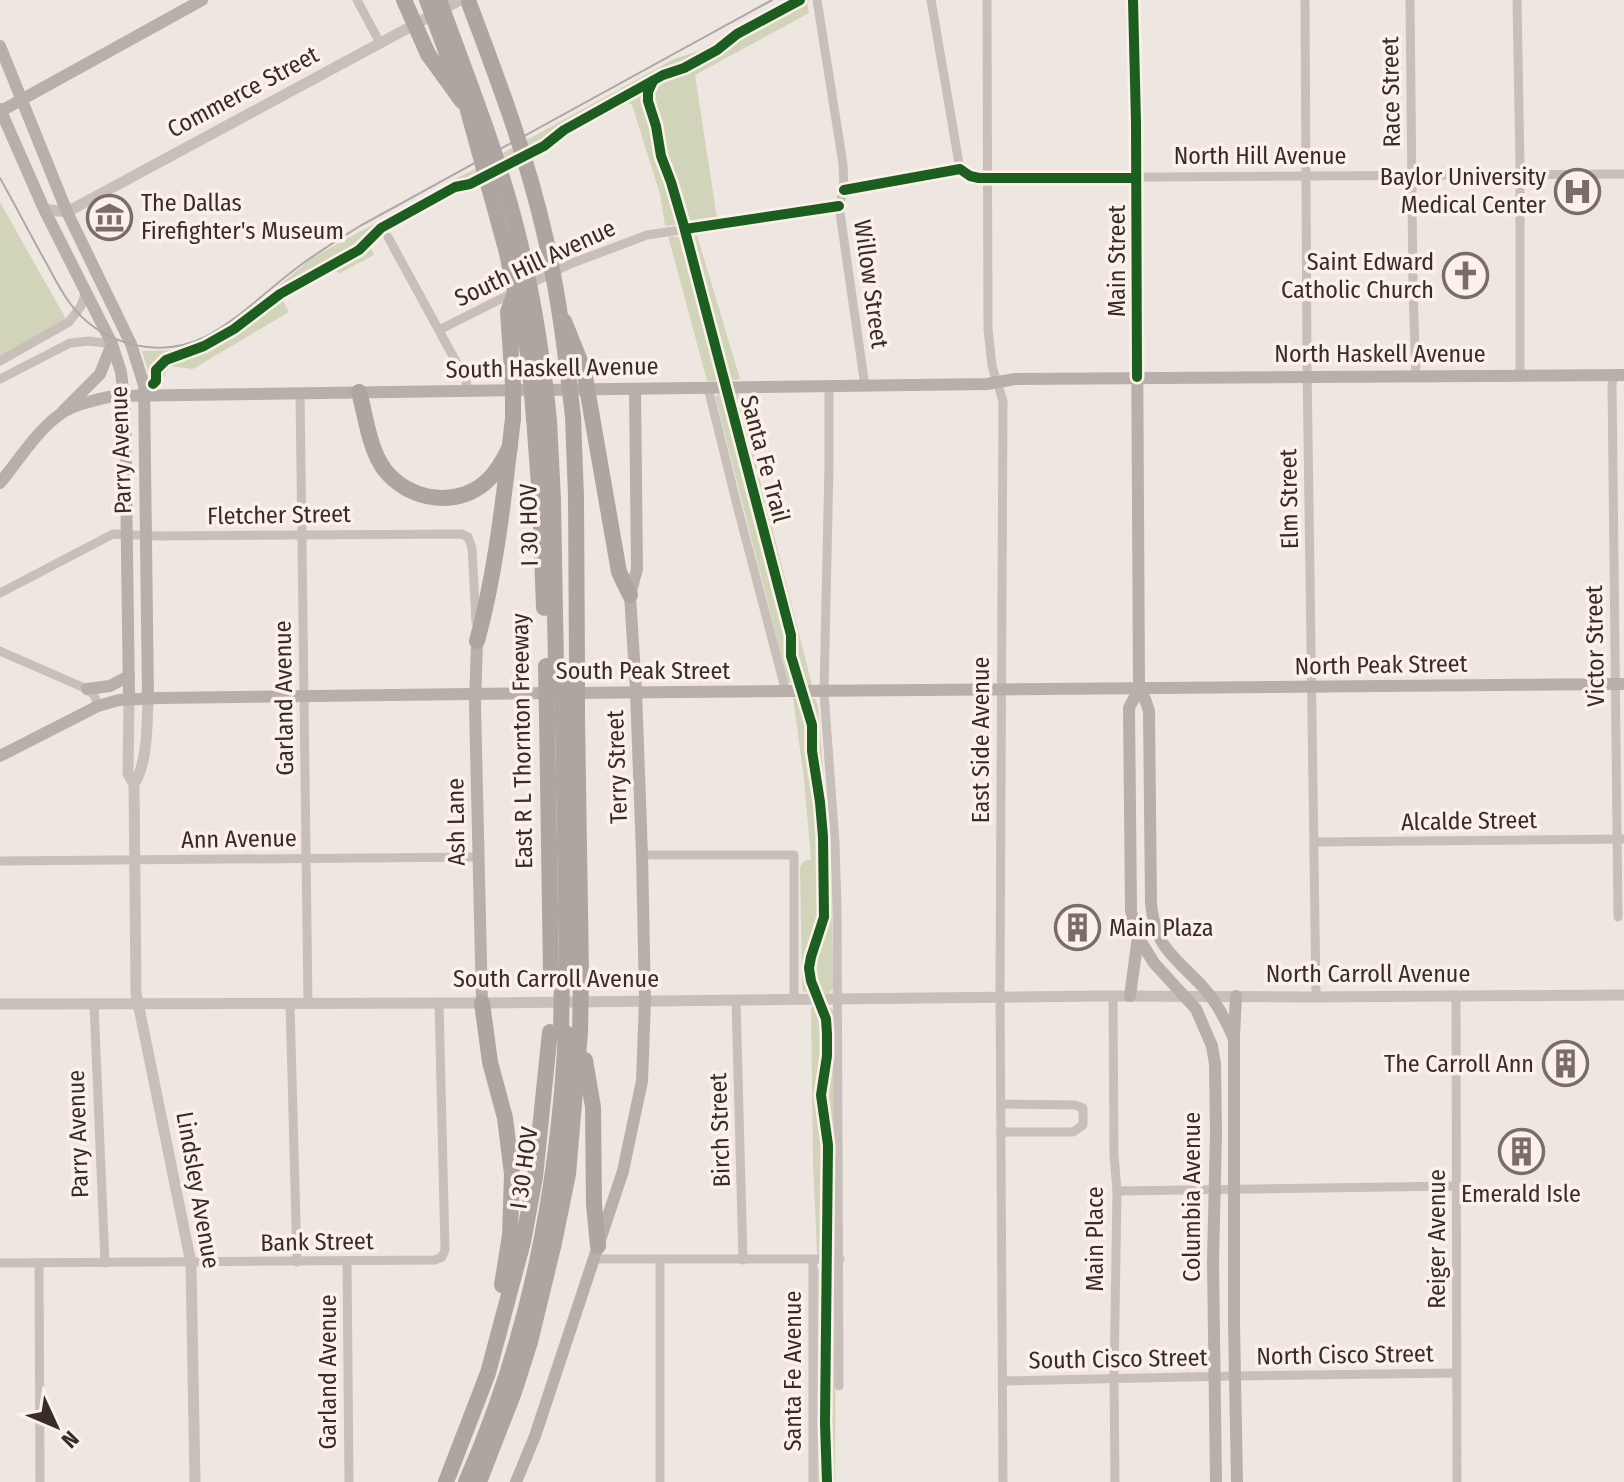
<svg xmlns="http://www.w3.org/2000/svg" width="1624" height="1482" font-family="'Fira Sans Condensed',sans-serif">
<rect width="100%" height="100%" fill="#eee7e1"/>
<g fill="#d2d4ba">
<path d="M789 0H810L807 2 809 13 695 75 717 218 689 225 692 236 697 235 740 379 728 381 731 393H738L812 685H804L808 698 815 699 818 706 831 870 833 988 829 993 822 994 827 1006 834 1010 835 1248C828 1258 834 1264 836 1274L835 1482H817V1270L821 1266V1257L817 1254 813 1164 811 1007 815 1006 810 993 803 991 802 986 800 867 803 862 811 859 804 779 793 698H800L797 685 788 682 715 396 724 393 721 381H707L668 236 680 237 679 227 675 225 665 226 660 194 632 105 629 103 379 236 370 245 374 255 340 273 333 271 282 299 289 312 193 369 169 366 161 383 151 381 142 351 181 350 199 344 219 333 238 320 312 258 674 59 701 50Z"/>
<polygon points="0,202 66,319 0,357"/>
</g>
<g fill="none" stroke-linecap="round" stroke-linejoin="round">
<g stroke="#c8bfba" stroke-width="9">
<polyline points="357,0 380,43"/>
<polyline points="817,0 843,164 844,190 839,206 865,386"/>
<polyline points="931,0 960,169"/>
<polyline points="987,0 988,329 992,366 1003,401 1000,988 1003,1482"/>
<polyline points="1305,0 1307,365 1316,997"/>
<polyline points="1410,0 1413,291 1416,376"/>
<polyline points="1517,0 1520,166 1520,375"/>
<path d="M844 190 960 169C973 178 982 178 998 178L1624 174"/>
<polyline points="388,237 466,380 467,391"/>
<polyline points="439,330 570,264 647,235 839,206"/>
<polyline points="0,361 69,322 81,306 86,292"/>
<polyline points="1614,375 1612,384 1618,917"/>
<polyline points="0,379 70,343 89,341 112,344"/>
<polyline points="829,386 829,465 824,692 835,843 837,907 839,1386"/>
<polyline points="708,388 738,509 786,692"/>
<polyline points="300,392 308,1003"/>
<polyline points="0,593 113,534 158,536 461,534 468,537 472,548 476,622"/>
<polyline points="0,651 87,689 94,695 98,706"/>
<polyline points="1314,842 1624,839"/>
<polyline points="642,855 794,855 794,999"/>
<polyline points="0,861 479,857"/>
<polyline points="1456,995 1457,1482"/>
<polyline points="1113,996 1114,1155 1117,1191 1114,1378 1115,1482"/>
<polyline points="736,1000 743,1260"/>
<polyline points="290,1003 297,1262"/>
<polyline points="94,1004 105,1263"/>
<polyline points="1001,1132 1073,1132 1083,1125 1083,1108 1075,1105 1001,1104"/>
<polyline points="1117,1191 1456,1186"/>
<polyline points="593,1259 840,1259"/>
<polyline points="660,1260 660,1482"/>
<polyline points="813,1260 813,1482"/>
<polyline points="347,1262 349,1482"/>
<polyline points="0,1263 435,1260 442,1257 445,1250 439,1002"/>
<polyline points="39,1263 40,1482"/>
<polyline points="1003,1381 1234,1376 1457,1373"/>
</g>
<g stroke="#c8bfba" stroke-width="11">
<polyline points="44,209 67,212 460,0"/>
<polyline points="129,699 128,774 134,784 136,993 191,1263 195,1482"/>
<path d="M134 784C148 763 147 723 148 698"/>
<polyline points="0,1004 482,1003 1102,996 1309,997 1624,995"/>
</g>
<g stroke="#b8afaa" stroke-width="12">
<path d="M1133 0 1136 138 1139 689 1145 699 1149 711 1151 903C1155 948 1174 956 1202 986 1216 1001 1226 1020 1234 1039V1325L1237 1482"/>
<polyline points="0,46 67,212 131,344 144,385 148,698"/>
<polyline points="0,109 44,209 112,344 121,372 125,407 129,699"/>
<polyline points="1,111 202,0"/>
<polyline points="540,390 987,384 1015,379 1624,375"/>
<polyline points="63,411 100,374 112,344"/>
<path d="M0 483C18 461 36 432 59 415 74 404 96 400 113 396L521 390"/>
<polyline points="477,641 475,706 482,1003"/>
<polyline points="87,689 110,686 129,676"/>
<polyline points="1139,689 1129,708 1131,911 1138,937 1154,963 1196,1009 1212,1046 1215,1064 1216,1133 1213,1261 1216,1482"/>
<polyline points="570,693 1624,684"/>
<polyline points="0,756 98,706 119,700 159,698 552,693"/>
<polyline points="1130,996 1138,937"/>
<polyline points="1234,1036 1236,996"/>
<polyline points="516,1482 535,1436 623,1171 642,1081 645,1001 642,855 636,691 630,595 637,569 635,390"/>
</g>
<g stroke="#ada6a0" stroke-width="16">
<polyline points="428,54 462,101"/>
<polyline points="564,321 584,371"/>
<polyline points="513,385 508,312 516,290"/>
<path d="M359 392C366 417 369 448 384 469 409 502 461 509 490 478 499 469 504 458 510 447"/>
<polyline points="573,417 576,497 577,665"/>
<polyline points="592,417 619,572 630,595"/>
<polyline points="534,418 540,498 544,608"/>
<polyline points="549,420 553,500 556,668"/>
<path d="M477 641C497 568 504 493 513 419"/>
<polyline points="547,718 551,974"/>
<polyline points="577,718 581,974"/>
<polyline points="563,720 567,975"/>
<polyline points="482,1003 490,1062 505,1118 512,1174 510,1235 502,1285"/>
<polyline points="585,1060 593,1107 594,1204 598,1246"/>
<polyline points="446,1482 488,1373 523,1242 535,1177 550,1032"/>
<path d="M466 1482C530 1337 558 1190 566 1033"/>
<polyline points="479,1482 514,1392 530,1342 554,1243 568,1174 580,1033"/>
</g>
<path stroke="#afa8a5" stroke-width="2" d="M0 178C15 205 29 232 44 259 52 273 59 288 69 302 99 344 158 360 205 337 236 321 262 295 289 274 311 256 336 241 360 226L772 0"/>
<g stroke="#ada6a0" stroke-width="16">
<polyline points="404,0 428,54"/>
<polyline points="427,0 467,107 507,253 529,358 534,418"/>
<path d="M439 0C465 71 493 142 513 215 531 282 542 351 549 420"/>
<path d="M469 3C498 80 527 156 545 236 559 296 566 356 573 417"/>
<polyline points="584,371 592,417"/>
<polyline points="513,385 513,419"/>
<polyline points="577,665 577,718"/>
<polyline points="546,666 547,718"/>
<polyline points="561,668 563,720"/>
<polyline points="580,1033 581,974"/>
<polyline points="561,1034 562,975"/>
</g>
<defs>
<g id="cycleway">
<polyline points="1133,0 1136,122 1137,377"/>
<polyline points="653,81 648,92 648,101 656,126 661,156 671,182 683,223 791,635 791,656 812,725 812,751 820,802 823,837 824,917 811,957 809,968 811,981 826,1019 827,1034 827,1056 821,1095 828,1145 825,1423 827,1482"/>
<polyline points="844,190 960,169 970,176 979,178 1136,178"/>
<polyline points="685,229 839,206"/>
<polyline points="153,384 156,381 156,370 166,360 204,346 234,329 280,294 359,250 381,228 455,187 470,184 544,146 564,130 663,75 684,68 717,50 737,34 800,0"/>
</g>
</defs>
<use href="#cycleway" stroke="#fbf1e9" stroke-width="15"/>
<use href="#cycleway" stroke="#1b5e20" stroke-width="10"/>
</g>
<defs>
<symbol id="hospital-ring" viewBox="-11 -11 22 22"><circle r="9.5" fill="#fbf1e9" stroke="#786d69" stroke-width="1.5"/><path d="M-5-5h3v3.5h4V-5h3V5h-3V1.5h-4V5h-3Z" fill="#786d69"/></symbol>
<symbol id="museum-ring" viewBox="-11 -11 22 22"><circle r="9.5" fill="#fbf1e9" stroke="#786d69" stroke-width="1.5"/><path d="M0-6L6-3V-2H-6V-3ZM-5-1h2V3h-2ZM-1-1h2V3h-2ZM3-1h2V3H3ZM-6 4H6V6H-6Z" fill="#786d69"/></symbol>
<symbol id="church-ring" viewBox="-11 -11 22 22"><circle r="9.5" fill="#fbf1e9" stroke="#786d69" stroke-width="1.5"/><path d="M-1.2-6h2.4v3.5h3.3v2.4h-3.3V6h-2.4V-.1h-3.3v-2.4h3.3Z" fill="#786d69"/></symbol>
<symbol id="building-ring" viewBox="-11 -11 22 22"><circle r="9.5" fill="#fbf1e9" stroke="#786d69" stroke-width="1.5"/><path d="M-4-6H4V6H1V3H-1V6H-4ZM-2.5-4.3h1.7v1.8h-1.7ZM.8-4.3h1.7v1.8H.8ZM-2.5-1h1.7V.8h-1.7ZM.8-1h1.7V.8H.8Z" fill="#786d69"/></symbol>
</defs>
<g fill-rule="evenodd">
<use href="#hospital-ring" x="1552" y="166" width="51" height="51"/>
<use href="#museum-ring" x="84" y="192" width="51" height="51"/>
<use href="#church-ring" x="1440" y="250" width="51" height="51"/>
<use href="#building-ring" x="1052" y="902" width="51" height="51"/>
<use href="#building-ring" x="1540" y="1038" width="51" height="51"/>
<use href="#building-ring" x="1496" y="1126" width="51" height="51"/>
</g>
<g text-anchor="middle" stroke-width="7" stroke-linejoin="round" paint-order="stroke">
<g font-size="24" fill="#392b28" stroke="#fbf1e9">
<text transform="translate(243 92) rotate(-28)" y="8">Commerce Street</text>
<text transform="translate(1391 92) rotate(-91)" y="8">Race Street</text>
<text x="1260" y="164">North Hill Avenue</text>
<text transform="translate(1117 261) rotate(-90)" y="8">Main Street</text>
<text transform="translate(535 263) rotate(-25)" y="8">South Hill Avenue</text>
<text transform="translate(871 284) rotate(82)" y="8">Willow Street</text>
<text x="1380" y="362">North Haskell Avenue</text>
<text transform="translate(552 368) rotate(-1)" y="8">South Haskell Avenue</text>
<text transform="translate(121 450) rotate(-92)" y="8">Parry Avenue</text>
<text transform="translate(765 459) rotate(75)" y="8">Santa Fe Trail</text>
<text transform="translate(1289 499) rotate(-91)" y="8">Elm Street</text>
<text transform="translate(279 515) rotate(-1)" y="8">Fletcher Street</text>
<text transform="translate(529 525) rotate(-91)" y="8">I 30 HOV</text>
<text transform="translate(1595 646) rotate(-91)" y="8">Victor Street</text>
<text transform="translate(1381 665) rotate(-1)" y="8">North Peak Street</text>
<text x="643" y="679">South Peak Street</text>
<text transform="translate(284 698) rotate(-91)" y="8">Garland Avenue</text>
<text transform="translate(981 740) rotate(-90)" y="8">East Side Avenue</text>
<text transform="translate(522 741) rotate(-91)" y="8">East R L Thornton Freeway</text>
<text transform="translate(617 767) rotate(-92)" y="8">Terry Street</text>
<text transform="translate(1469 821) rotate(-1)" y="8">Alcalde Street</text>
<text transform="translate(456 822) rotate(-91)" y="8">Ash Lane</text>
<text transform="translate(239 839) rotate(-1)" y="8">Ann Avenue</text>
<text x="1368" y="982">North Carroll Avenue</text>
<text x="556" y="987">South Carroll Avenue</text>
<text transform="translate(720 1130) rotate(-92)" y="8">Birch Street</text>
<text transform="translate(78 1134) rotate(-92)" y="8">Parry Avenue</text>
<text transform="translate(524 1168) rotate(-82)" y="8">I 30 HOV</text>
<text transform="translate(198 1190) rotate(80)" y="8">Lindsley Avenue</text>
<text transform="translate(1192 1197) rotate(-90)" y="8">Columbia Avenue</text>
<text transform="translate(1095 1239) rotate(-90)" y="8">Main Place</text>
<text transform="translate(1437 1239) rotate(-90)" y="8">Reiger Avenue</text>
<text transform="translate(317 1242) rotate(-1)" y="8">Bank Street</text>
<text transform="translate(1345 1355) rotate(-1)" y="8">North Cisco Street</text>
<text transform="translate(1118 1359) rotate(-1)" y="8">South Cisco Street</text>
<text transform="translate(793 1371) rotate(-90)" y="8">Santa Fe Avenue</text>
<text transform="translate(328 1372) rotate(-90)" y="8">Garland Avenue</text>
</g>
<g font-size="24" fill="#392b28" stroke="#fbf1e9" text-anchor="end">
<text x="1546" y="185">Baylor University<tspan x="1546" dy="28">Medical Center</tspan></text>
<text x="141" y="211" text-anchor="start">The Dallas<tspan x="141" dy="28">Firefighter's Museum</tspan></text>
<text x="1434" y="270">Saint Edward<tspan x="1434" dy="28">Catholic Church</tspan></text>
<text x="1109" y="936" text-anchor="start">Main Plaza</text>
<text x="1534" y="1072">The Carroll Ann</text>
<text x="1521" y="1202" text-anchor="middle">Emerald Isle</text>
</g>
</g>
<g transform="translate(56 1426) rotate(134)" stroke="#fbf1e9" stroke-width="6" paint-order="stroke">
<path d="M0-6L14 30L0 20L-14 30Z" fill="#392b28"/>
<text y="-12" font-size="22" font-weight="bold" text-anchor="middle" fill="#392b28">N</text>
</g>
</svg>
